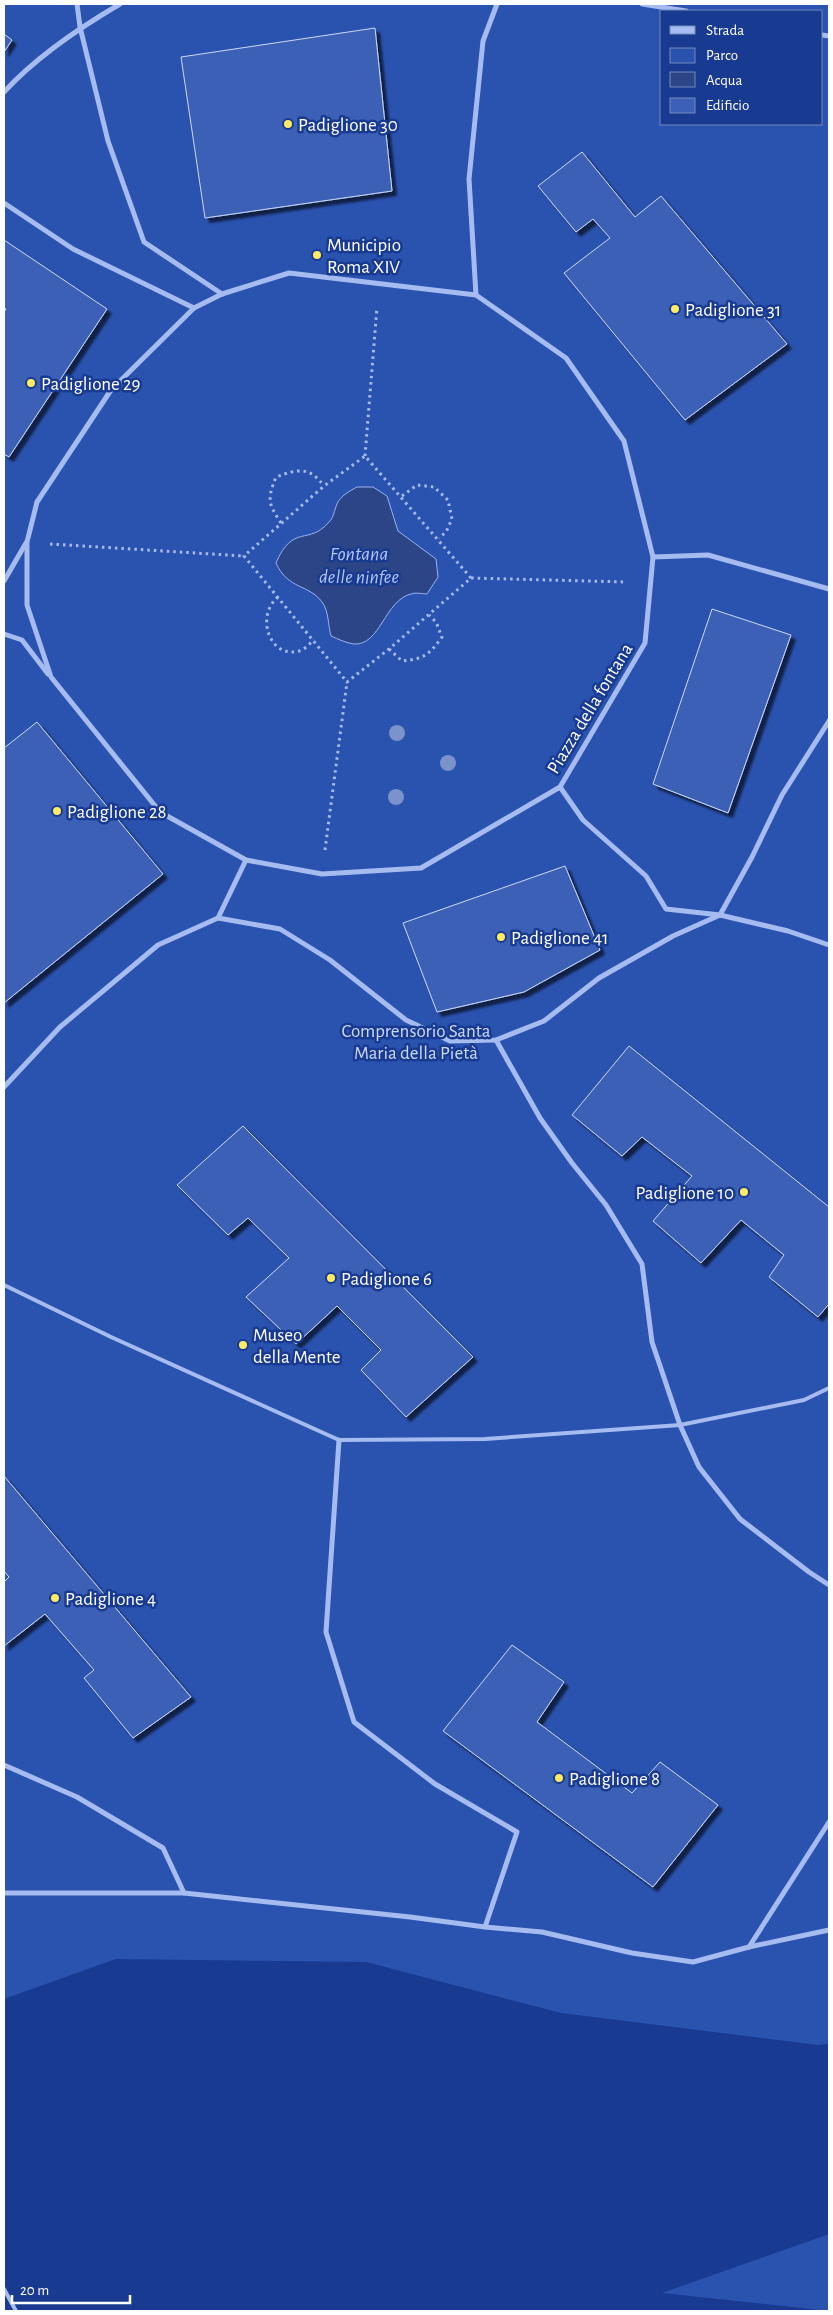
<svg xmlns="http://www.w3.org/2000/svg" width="833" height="2315" font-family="'Alegreya Sans',sans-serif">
<defs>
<filter id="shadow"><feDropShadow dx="4.5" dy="4.5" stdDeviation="1" flood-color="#0009"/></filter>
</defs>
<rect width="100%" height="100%" fill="#183a90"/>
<g fill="#2a52af" fill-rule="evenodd">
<path d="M4 4H829V2044L818 2045 561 2013 366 1962 116 1959 4 1999ZM662 11H822V124H662Z"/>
<polygon points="829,2234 829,2311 662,2293"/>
</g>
<path fill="#2c4586" stroke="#98b4f2" d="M357 487H373L387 496 398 531 436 559 438 577 427 594C422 594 416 592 411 594 385 600 380 646 354 644 346 643 338 639 331 636 328 626 329 611 322 602 309 584 288 590 276 563 293 523 309 546 329 522 334 517 334 511 337 504 340 496 350 491 357 487Z"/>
<g fill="#3c60b7" stroke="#ccdafb" filter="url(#shadow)">
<polygon points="375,28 392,191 205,218 181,57"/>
<polygon points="4,34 12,40 4,52"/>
<polygon points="582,152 635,217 661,196 787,344 685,420 564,273 610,238 593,219 576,232 538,186"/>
<polygon points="4,240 107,309 9,457 4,454 4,312 6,309 4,308"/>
<polygon points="712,609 791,635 728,813 653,784"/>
<polygon points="37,722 163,874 4,1003 4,748"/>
<polygon points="565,866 600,950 524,992 437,1012 403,923"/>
<polygon points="629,1046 829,1207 829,1304 818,1317 769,1277 784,1255 741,1220 701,1263 653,1221 692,1176 642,1137 622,1156 572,1115"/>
<polygon points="243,1126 473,1357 406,1417 361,1370 381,1350 337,1306 296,1344 246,1297 289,1258 248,1218 228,1235 177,1185"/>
<polygon points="4,1476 191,1697 133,1738 84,1678 94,1670 45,1614 4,1646 4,1582 9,1577 4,1571"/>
<polygon points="512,1645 564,1682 537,1722 632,1793 660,1762 718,1805 653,1887 443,1731"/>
</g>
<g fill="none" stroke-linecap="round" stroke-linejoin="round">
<g stroke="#a6bcf0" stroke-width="3" stroke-dasharray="2.5 4" stroke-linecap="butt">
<polyline points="365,456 377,307"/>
<polyline points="402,496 417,485 434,487 448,500 452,519 446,532 439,538"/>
<path d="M281 523C268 503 267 500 276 477 298 469 309 466 324 486"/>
<polyline points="50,544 244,556"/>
<polyline points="471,578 365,456 324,486 244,556 347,682 389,649 471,578 627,582"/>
<path d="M278 597C254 617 271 662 302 650 306 648 310 643 314 640"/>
<path d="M389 649 402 661C424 659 429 655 442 637L436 622 429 615"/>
<polyline points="325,850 347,682"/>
</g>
<g stroke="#a6bcf0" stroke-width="4">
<polyline points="4,1285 111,1337 339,1440 485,1439 680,1425 804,1400 829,1388"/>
<polyline points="4,2289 16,2311"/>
</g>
<g stroke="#a6bcf0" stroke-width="5">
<polyline points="77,4 80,27 108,141 144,242 222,294"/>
<polyline points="642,4 686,11"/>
<polyline points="822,35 829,36"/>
<path d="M4 92C37 56 79 28 120 4"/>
<polyline points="4,203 73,249 194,308"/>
<polygon points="289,273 476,295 566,358 624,441 653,557 645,643 560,787 421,868 322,874 246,860 160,812 51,677 27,605 27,542 37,502 111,390 194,308 222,294"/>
<polyline points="476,295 469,179 483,41 497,4"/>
<polyline points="653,557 708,555 829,589"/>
<polyline points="4,581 26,543"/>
<polyline points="4,634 22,640 48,674"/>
<polyline points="560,787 583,820 646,876 666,909 720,915 788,931 829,945"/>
<polyline points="218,918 246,860"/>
<polyline points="496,1040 540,1118 572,1163 606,1205 642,1264 652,1342 680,1425 699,1467 740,1519 809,1572 829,1585"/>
<polyline points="4,1087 60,1027 158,945 218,918 280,929 330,960 406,1020 450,1041 496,1040 544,1021 599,978 673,936 720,915 752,857 782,795 829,721"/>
<polyline points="339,1440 326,1632 354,1722 435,1784 517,1832 485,1927"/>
<polyline points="4,1765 77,1797 163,1848 184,1893"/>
<polyline points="4,1893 184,1893 410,1917 485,1927 542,1932 632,1953 693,1962 749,1947 829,1930"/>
<polyline points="749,1947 829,1822"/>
</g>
</g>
<g fill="#7b92cb">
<circle cx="397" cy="733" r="8"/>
<circle cx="448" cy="763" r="8"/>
<circle cx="396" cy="797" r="8"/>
</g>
<g fill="#ffea64" stroke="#183a90" stroke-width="2">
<circle cx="288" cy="124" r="5"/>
<circle cx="317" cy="255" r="5"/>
<circle cx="675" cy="309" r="5"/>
<circle cx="31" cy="383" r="5"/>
<circle cx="57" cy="811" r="5"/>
<circle cx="501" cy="937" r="5"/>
<circle cx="744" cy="1192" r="5"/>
<circle cx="331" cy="1278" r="5"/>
<circle cx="243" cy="1345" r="5"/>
<circle cx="55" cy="1598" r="5"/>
<circle cx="559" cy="1778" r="5"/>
</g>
<g text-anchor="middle" stroke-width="5" stroke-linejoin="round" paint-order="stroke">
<g font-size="19" fill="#fff" stroke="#183a90" text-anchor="start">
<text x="298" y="131">Padiglione 30</text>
<text x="327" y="251">Municipio<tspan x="327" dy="22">Roma XIV</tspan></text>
<text x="685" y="316">Padiglione 31</text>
<text x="41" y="390">Padiglione 29</text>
<text x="67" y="818">Padiglione 28</text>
<text x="511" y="944">Padiglione 41</text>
<text x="734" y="1199" text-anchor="end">Padiglione 10</text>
<text x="341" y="1285">Padiglione 6</text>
<text x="253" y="1341">Museo<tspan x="253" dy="22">della Mente</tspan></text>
<text x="65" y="1605">Padiglione 4</text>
<text x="569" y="1785">Padiglione 8</text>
</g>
<g font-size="19" fill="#fff" stroke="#183a90">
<text transform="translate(589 708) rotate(-59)" y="7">Piazza della fontana</text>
</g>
<g font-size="19" fill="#ccdafb" stroke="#183a90">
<text x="416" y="1037">Comprensorio Santa<tspan x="416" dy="22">Maria della Pietà</tspan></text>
</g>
<g font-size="20" font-style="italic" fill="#b2c6f6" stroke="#183a90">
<text x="359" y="560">Fontana<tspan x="359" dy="23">delle ninfee</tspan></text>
</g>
</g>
<rect width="833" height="2315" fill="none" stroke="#ffffff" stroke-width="10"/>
<rect x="660" y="10" width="162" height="115" fill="#183a90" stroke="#7489bc"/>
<rect x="670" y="26" width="25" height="8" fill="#a6bcf0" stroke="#7489bc"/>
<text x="706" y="35" font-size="15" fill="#ffffff">Strada</text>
<rect x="670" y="48" width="25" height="15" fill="#2a52af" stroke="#7489bc"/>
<text x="706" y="60" font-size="15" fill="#ffffff">Parco</text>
<rect x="670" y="72" width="25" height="15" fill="#2c4586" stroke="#7489bc"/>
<text x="706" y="85" font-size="15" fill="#ffffff">Acqua</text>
<rect x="670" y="98" width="25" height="15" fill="#3c60b7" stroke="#7489bc"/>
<text x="706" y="110" font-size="15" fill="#ffffff">Edificio</text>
<path d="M12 2295v8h118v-8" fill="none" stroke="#ffffff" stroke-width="2.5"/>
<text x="20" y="2295" font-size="15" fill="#ffffff" stroke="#183a90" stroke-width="4" paint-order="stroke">20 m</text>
</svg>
